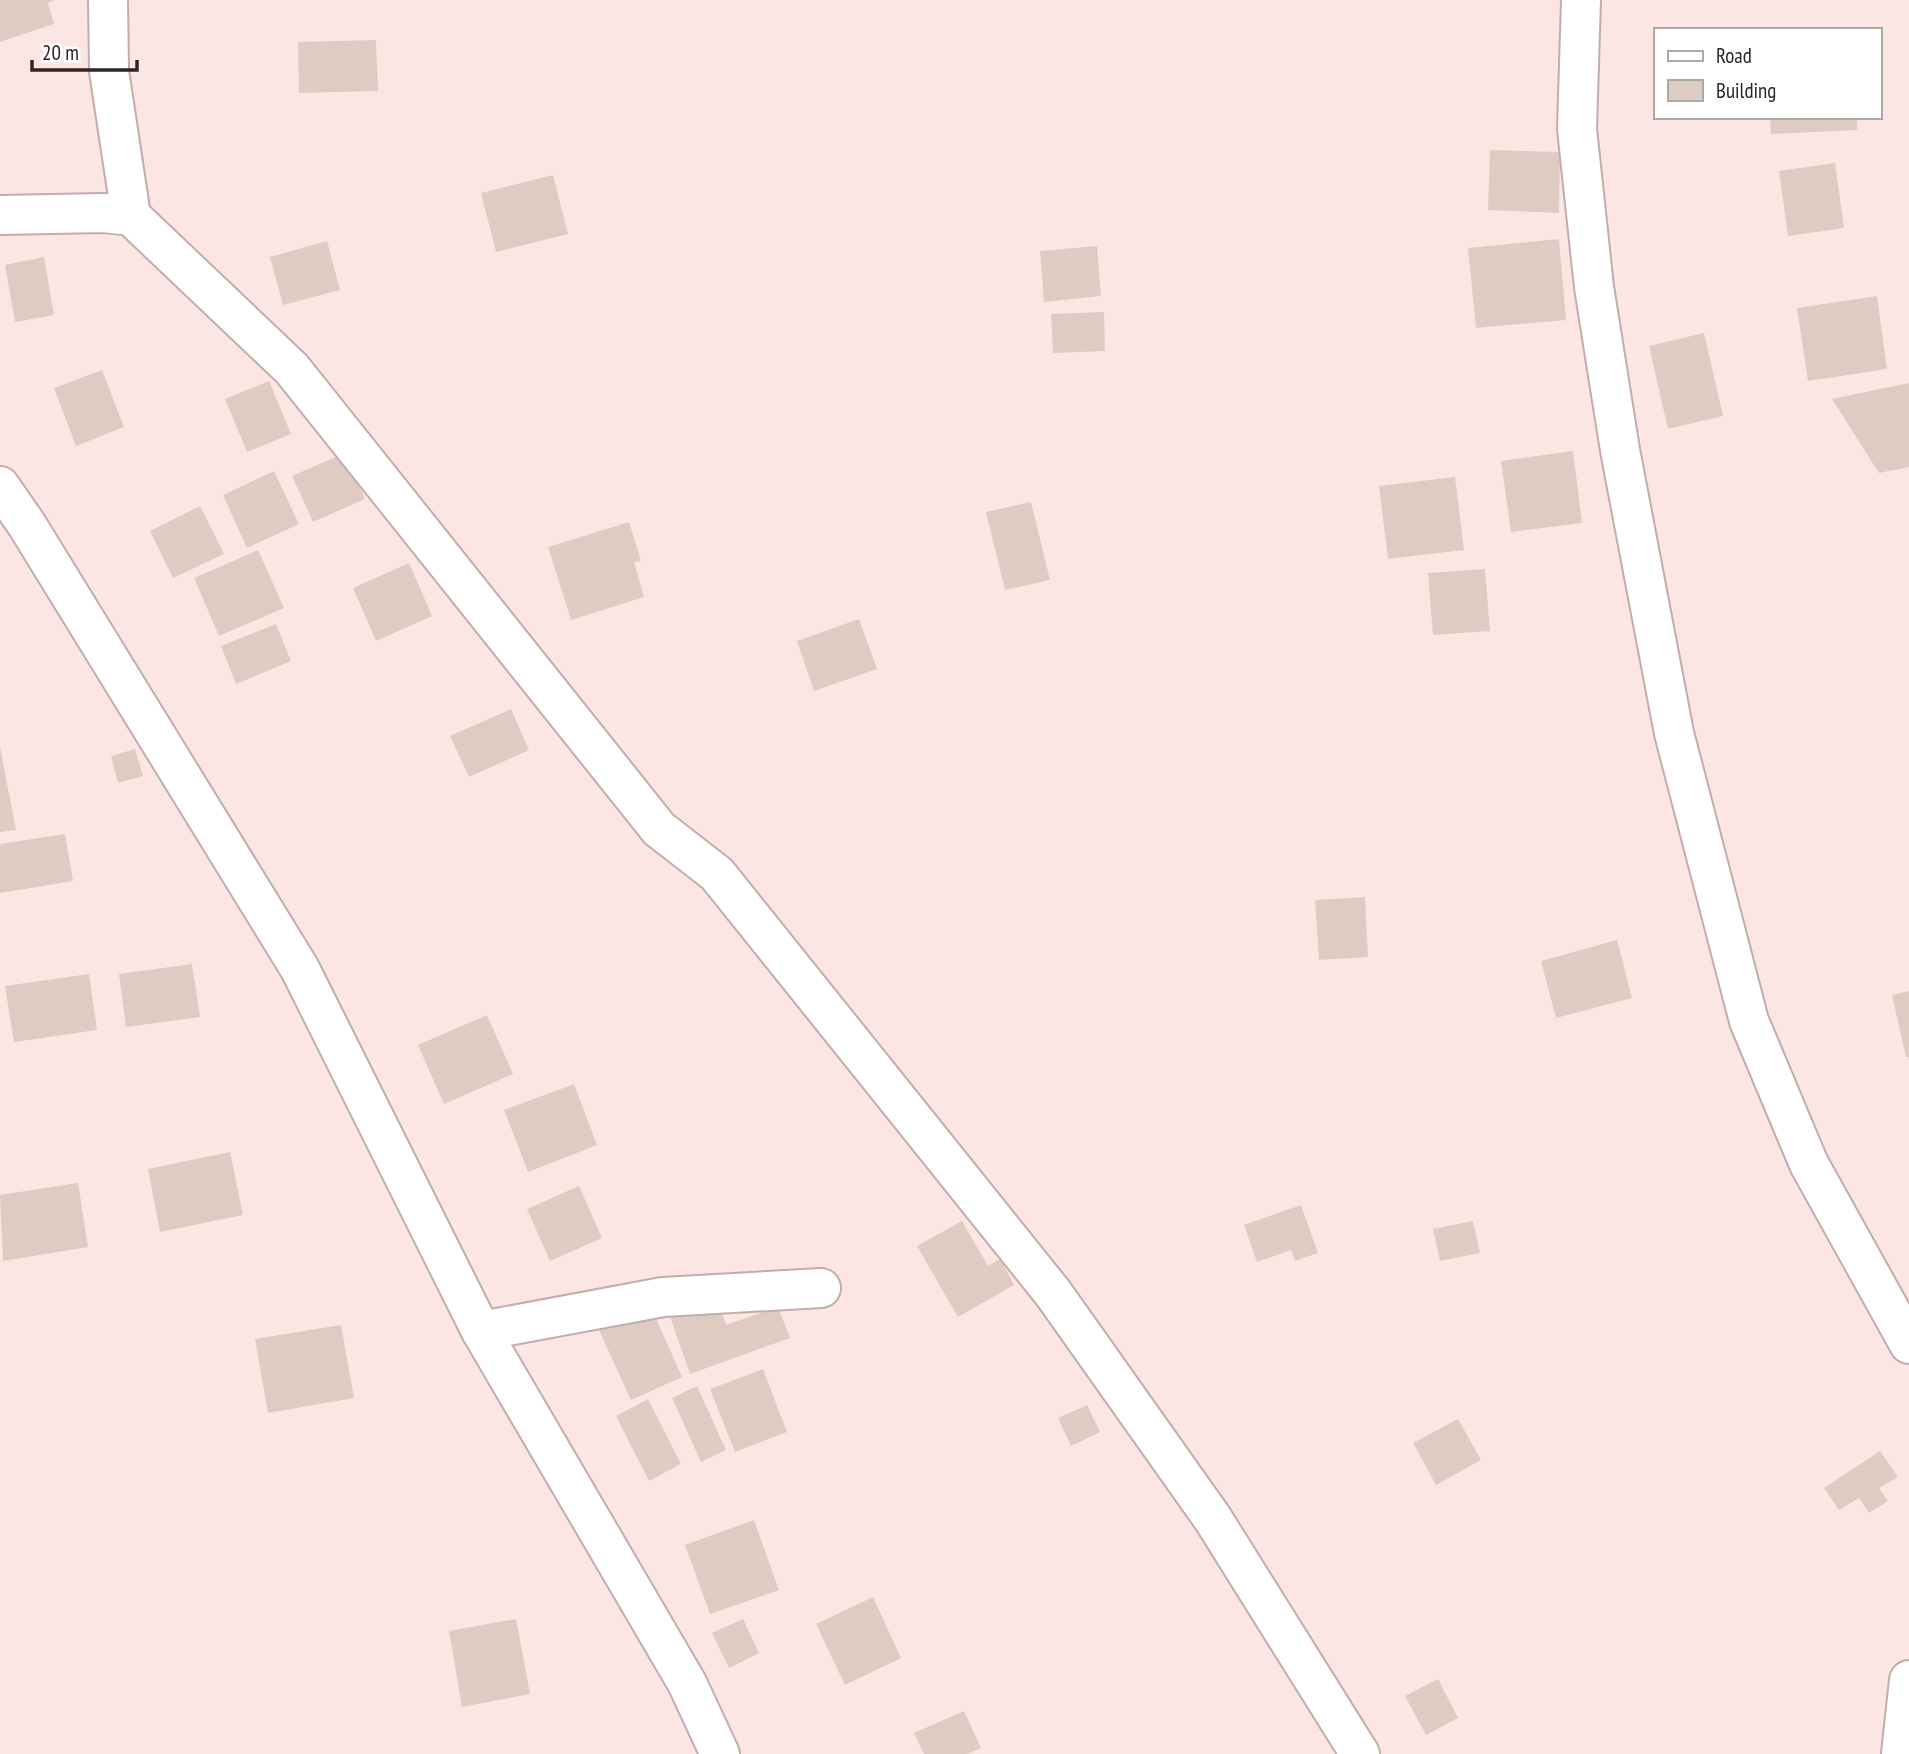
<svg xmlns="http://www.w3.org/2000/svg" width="1909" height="1754" font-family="'PT Sans Narrow',sans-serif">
<rect width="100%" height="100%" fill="#fce6e4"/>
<g fill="#deccc2">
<polygon points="0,0 55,0 48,3 54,24 0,42"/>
<polygon points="376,40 378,91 299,93 298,42"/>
<polygon points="1770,117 1857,117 1857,130 1771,134"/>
<polygon points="1490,150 1560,152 1559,213 1488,210"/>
<polygon points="1835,163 1844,228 1788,236 1779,171"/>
<polygon points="553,175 568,234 496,252 481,193"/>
<polygon points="1559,239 1566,320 1476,328 1468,248"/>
<polygon points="327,241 340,290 283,305 270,257"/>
<polygon points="1097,246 1101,296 1044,302 1040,251"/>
<polygon points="44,257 54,315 15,322 5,265"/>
<polygon points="1877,296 1887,369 1808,381 1797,308"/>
<polygon points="1104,312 1105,351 1053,353 1051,314"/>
<polygon points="1704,333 1723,416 1668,429 1649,346"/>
<polygon points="102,370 124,427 76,446 54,388"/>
<polygon points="269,381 291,434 247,452 225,399"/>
<polygon points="1909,383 1909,467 1879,473 1832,399"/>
<polygon points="1573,451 1582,523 1511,532 1501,461"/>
<polygon points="345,453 365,499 313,522 292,476"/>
<polygon points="274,471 299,524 247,548 223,495"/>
<polygon points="1455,477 1464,550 1388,559 1379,486"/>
<polygon points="1031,502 1050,580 1005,590 986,512"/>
<polygon points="200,506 224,554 173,578 150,531"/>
<polygon points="629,522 641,561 634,562 644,597 571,620 548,547"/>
<polygon points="258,550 284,608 219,636 194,578"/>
<polygon points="409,563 432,616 376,641 353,588"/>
<polygon points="1485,569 1490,631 1433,635 1428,573"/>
<polygon points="859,619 877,669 814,691 797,641"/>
<polygon points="276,624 291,661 236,684 221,646"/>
<polygon points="511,709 529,750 469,777 450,736"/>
<polygon points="0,747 16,830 0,832"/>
<polygon points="135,749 143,776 118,783 111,756"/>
<polygon points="65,834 73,881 0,893 0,844"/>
<polygon points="1365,897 1368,957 1319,960 1315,900"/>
<polygon points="1617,940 1632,998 1556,1018 1541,961"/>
<polygon points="192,964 200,1017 126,1027 119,974"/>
<polygon points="89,974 97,1030 14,1042 5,986"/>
<polygon points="1909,991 1909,1057 1906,1057 1892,995"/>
<polygon points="487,1015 513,1074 444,1104 418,1045"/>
<polygon points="574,1084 597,1145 528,1172 504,1110"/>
<polygon points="230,1152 243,1215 160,1232 148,1169"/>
<polygon points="78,1183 88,1247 3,1261 0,1195"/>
<polygon points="579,1186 602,1238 550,1261 527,1209"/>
<polygon points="1301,1205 1318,1253 1295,1261 1291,1250 1257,1262 1244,1225"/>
<polygon points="962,1221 988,1266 1000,1259 1014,1285 958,1317 917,1246"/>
<polygon points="1473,1221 1480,1253 1440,1261 1433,1229"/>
<polygon points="715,1294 726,1325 778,1307 790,1338 690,1374 668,1311"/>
<polygon points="651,1307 682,1377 631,1400 599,1330"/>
<polygon points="341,1325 354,1398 268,1413 255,1339"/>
<polygon points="763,1369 787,1432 735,1452 710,1389"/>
<polygon points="697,1386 726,1450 701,1462 672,1398"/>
<polygon points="648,1399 681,1464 649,1481 616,1416"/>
<polygon points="1087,1405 1100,1432 1071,1446 1058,1418"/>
<polygon points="1458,1419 1481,1460 1436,1485 1413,1443"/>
<polygon points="1880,1451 1898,1477 1879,1488 1888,1501 1869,1513 1859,1498 1839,1510 1824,1488"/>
<polygon points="754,1520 779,1590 710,1614 685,1545"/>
<polygon points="873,1597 901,1658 845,1685 816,1624"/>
<polygon points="516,1619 530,1694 462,1707 449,1631"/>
<polygon points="743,1619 759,1653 729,1668 712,1633"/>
<polygon points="1438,1679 1458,1718 1426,1735 1405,1696"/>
<polygon points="964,1711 981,1748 967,1754 924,1754 914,1733"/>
</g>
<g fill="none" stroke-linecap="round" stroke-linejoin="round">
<defs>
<g id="minor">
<polyline points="108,0 109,71 131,216"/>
<polyline points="1581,0 1577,129 1594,287 1620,450 1674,733 1749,1021 1809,1164 1909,1344"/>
<polyline points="0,215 104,213 131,216 292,369 659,829 717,874 1053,1293 1213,1519 1360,1754"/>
<polyline points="0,486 27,525 300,969 481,1331 687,1683 720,1754"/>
<polyline points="481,1331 663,1297 821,1288"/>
<polyline points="1901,1754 1909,1680"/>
</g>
</defs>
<use href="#minor" stroke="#c2adab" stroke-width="42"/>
<use href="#minor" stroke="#fff" stroke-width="38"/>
</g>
<rect x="1654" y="28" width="228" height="91" fill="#ffffff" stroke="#aba8a8" stroke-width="2"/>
<rect x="1668" y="51" width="35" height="10" fill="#ffffff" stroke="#aba8a8" stroke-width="2"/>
<text x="1716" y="63" font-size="21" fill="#2d2525">Road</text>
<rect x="1668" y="80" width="35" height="21" fill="#deccc2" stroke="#aba8a8" stroke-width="2"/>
<text x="1716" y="98" font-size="21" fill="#2d2525">Building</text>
<path d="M32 60v10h105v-10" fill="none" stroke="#2d2525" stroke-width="3.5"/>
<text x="42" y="60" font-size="21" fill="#2d2525" stroke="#ffffff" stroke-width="5" paint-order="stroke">20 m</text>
</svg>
